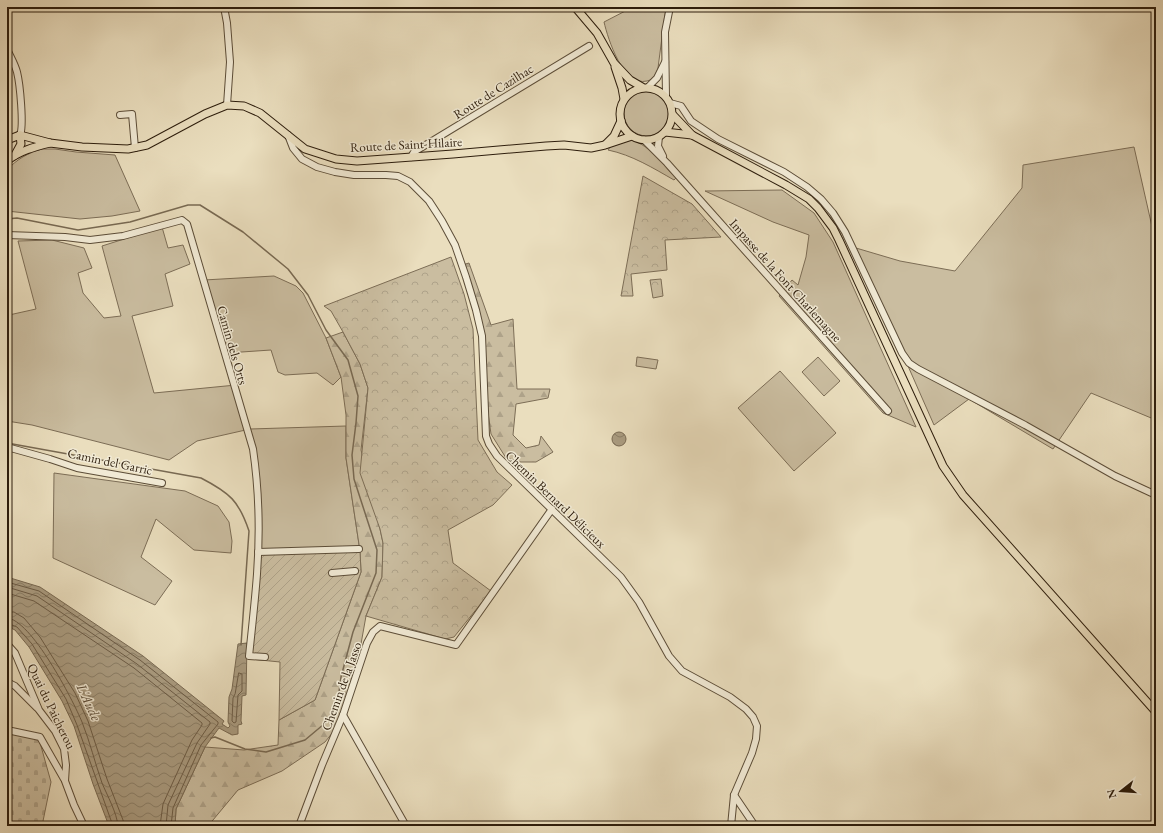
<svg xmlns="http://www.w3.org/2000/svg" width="1163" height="833" font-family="'EB Garamond',serif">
<defs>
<pattern id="forest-firs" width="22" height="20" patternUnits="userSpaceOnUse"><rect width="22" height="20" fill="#cabda0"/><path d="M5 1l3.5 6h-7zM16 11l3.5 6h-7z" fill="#aea289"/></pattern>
<pattern id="cemetery-stones" width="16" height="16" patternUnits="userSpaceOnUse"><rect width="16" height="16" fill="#cabda0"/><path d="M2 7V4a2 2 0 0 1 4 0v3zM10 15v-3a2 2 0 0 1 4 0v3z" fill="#aea289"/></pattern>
<pattern id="park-crowns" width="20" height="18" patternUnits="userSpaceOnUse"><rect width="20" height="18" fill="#cabda0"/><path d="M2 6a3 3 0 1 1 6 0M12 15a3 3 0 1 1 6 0" fill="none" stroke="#aea289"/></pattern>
<pattern id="garden-furrows" width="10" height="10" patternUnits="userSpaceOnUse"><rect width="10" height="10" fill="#cabda0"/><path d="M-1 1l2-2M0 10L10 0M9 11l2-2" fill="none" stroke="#aea289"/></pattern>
<pattern id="water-waves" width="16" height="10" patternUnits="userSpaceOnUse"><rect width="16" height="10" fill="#aa9c81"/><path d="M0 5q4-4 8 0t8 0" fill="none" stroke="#8b7f68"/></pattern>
</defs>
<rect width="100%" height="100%" fill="#eadebe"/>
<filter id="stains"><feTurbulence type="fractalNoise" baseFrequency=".005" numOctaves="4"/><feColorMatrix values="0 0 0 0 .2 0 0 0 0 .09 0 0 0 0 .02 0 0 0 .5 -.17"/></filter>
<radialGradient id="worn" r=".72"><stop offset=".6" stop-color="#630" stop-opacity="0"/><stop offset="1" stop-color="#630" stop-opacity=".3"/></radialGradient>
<g fill="#cabda0" stroke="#7c6d56">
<path d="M633 7H667L665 14 658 68C656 74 653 80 647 81 623 87 608 39 604 22Z"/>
<circle cx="647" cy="113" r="23"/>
<path d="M628 140C647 141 663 165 676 178L674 180C653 168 632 155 608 150L610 147Z"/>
<polygon points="1134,147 1153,231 1156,231 1156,420 1091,393 1053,449 969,399 934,425 856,248 900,261 955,271 1022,188 1023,165"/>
<path d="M42 149H55L76 152 115 155 140 211 112 216 80 219 7 211V170C17 159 28 153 42 149Z"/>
<polygon points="782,190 814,213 833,242 916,427 883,413 779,296 792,280 798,285 806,257 809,235 773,222 705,191"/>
<polygon points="162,227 168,248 183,245 190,264 165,274 173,306 132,316 154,393 236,385 250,429 346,426 346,458 360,551 261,554 250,429 197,441 169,460 32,425 7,421 7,309 9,315 36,309 18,241 52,240 84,248 92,268 78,273 83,293 104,318 121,316 102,246"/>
<polygon points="274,276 296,286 303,293 326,338 341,377 333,385 317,373 285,375 278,372 271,350 227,353 204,280"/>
<polygon points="637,357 658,360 656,369 636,366"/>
<polygon points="818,357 840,381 824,396 802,372"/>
<polygon points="780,371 836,433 794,471 738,408"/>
<polygon points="54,473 185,491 218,506 229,522 232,541 231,553 194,550 156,519 141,557 172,581 155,605 53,558"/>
</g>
<g fill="url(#forest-firs)" stroke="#7c6d56">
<polygon points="469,263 491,325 513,319 517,389 550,389 548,398 516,404 513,435 526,448 539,445 541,436 553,452 536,462 521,462 506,458 491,434 484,384 482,336 462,265"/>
<polygon points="343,332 360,364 368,388 361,450 380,529 383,543 382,577 366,616 354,683 341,722 325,742 282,771 238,790 208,826 175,826 176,809 205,747 244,750 278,745 279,720 315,700 361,572 360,551 346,458 346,415 341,377 326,338"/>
</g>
<polygon fill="url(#cemetery-stones)" stroke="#7c6d56" points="7,733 39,739 51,782 42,826 7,826"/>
<g fill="url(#park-crowns)" stroke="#7c6d56">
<polygon points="643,176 692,204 721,237 665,240 667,270 631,274 633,296 621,296"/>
<polygon points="451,257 464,294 473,329 478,440 497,472 512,485 493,505 448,530 453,563 491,591 454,637 445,639 366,616 382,577 383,543 380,529 360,473 368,388 360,364 343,332 331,311 324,306"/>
<polygon points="661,279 663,296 653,298 650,280"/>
</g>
<polygon fill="url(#garden-furrows)" stroke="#7c6d56" points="360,551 361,572 315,700 279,720 280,662 250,659 261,554"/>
<g fill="url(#water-waves)" stroke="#786952">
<circle cx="619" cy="439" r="7"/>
<polygon points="7,577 40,587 143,656 224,721 222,724 228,728 230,726 228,722 229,697 232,689 238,644 247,643 246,695 242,696 241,721 242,724 238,725 238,734 232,735 219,728 205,747 176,809 175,826 109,826 93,784 74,726 62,701 29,647 15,630 7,626"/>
</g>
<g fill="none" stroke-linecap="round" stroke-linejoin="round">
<g stroke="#6c5c46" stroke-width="1">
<polyline points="7,582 39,591 140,660 218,722 218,724 201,745 173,808 171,826"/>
<polyline points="7,587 37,596 137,664 210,722 210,724 197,743 168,805 166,826"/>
<polyline points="7,593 34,601 134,668 202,723 202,725 192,740 163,804 160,826"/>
<polyline points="7,612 14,612 24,618 40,637 75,693 88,721 107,779 123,820 124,826"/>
<path d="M7 618C31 619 73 700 82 722 90 742 95 763 102 783 107 795 117 813 118 826"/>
<polyline points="7,623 17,627 32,644 66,699 77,725 113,826"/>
<polygon points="239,673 242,674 242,691 238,695 236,722 234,723 232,721 233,698 235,694"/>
</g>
<g stroke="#786952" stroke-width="1.5">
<polyline points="7,219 17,218 78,230 130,222 188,205 200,205 243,232 288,269 308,295 326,330 348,360 358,396 356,423 352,455 354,479 377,550 376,573 353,632 341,677 336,714 305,740 266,752 245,749 215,737 211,738"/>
<path d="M7 443 201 478C230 493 239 501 249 531L241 645"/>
</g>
<defs>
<g id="minor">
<polyline points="224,7 227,23 230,62 227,105"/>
<path d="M7 49C10 56 15 64 17 72 20 84 24 126 20 135"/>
<polyline points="648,87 657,78 665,62"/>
<polyline points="666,96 665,32 670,7"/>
<polyline points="670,103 681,106 691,121 718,139 784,172 807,187 821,199 833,213 845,232 902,353 909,363 918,369 1025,425 1115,476 1156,495"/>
<polyline points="120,115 132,114 135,148"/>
<polyline points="288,135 293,148 302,159 317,167 335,172 354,175 386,175 398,176 410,182 429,201 442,221 455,245 466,277 476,310 482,336 486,436 489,444 497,456 621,577 639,602 669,656 682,671 730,697 746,709 753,717 757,726 756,739 752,753 734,795 731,826"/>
<polyline points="659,137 658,146 663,156"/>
<polyline points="644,140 667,163 888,411"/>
<polyline points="411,157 414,152 589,46"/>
<path d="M7 235 65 237 90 240 123 236 182 220 187 224 253 449C259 490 260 533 257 574 255 601 252 628 249 656L265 657"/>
<polyline points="7,447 50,459 77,468 162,483"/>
<polyline points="258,552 359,549"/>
<polyline points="332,573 355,571"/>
<polyline points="7,644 15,653 39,710 55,731 64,749 66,765 65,781 74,805 84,826"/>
<polyline points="7,682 15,686 37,708"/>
<polyline points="343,715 406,826"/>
<polyline points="7,730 40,737 64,779"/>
<polyline points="734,795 755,826"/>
<polyline points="299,826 322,765 343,715 367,643 373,632 380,626 456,645 552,509"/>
</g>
<g id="major">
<polyline points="575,7 597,33 614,63 630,80 642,87"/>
<polyline points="615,67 622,88 624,99"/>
<circle cx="646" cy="114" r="26"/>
<polyline points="673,115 692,135"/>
<polyline points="665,132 692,135 786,185 809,199 818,208 833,228 839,240 943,466 963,495 1156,712"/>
<polyline points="20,135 50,143 82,147 128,149 147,145 205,114 227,105 244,106 260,113 305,149 336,159 357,161 453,154 546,146 564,145 591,148 605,145 632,136"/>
<polyline points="7,140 20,135"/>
<polyline points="606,144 614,136 621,121"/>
<polyline points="15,155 21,144 20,135"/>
<path d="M7 161C19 151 34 147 50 143"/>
</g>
</defs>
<use href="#minor" stroke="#5c4d38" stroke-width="8"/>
<use href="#major" stroke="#2d1d0c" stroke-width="9"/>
<use href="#minor" stroke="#f1ead5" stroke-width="6"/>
<use href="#major" stroke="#eadebe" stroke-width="7"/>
</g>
<g text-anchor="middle" stroke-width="3" stroke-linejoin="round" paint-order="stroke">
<g font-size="13" fill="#2d1d0c" stroke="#f1ead5">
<text transform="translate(493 91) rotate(-32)" y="5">Route de Cazilhac</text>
<text transform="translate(406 144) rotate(-3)" y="5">Route de Saint-Hilaire</text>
<text transform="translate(786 280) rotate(48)" y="5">Impasse de la Font Charlemagne</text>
<text transform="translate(233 345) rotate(74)" y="5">Camin dels Orts</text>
<text transform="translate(110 461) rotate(12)" y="5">Camin del Garric</text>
<text transform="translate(556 499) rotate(44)" y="5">Chemin Bernard Délicieux</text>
<text transform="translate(341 686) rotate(-70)" y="5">Chemin de la Jasso</text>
<text transform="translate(52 706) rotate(64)" y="5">Quai du Paicherou</text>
</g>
<g font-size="14" font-style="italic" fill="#594935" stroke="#f1ead5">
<text transform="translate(89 702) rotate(65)" y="5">L'Aude</text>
</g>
</g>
<rect width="1163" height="833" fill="none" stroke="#eadebe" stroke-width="24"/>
<rect x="8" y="8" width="1147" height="817" fill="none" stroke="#2d1d0c" stroke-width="2"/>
<rect x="12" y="12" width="1139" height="809" fill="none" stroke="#2d1d0c"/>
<g transform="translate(1121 791) rotate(253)" stroke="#f1ead5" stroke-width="3" paint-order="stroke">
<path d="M0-3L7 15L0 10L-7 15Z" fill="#2d1d0c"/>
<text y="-6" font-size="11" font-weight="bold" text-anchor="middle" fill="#2d1d0c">N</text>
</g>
<rect width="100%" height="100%" filter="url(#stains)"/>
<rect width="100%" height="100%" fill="url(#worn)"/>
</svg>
